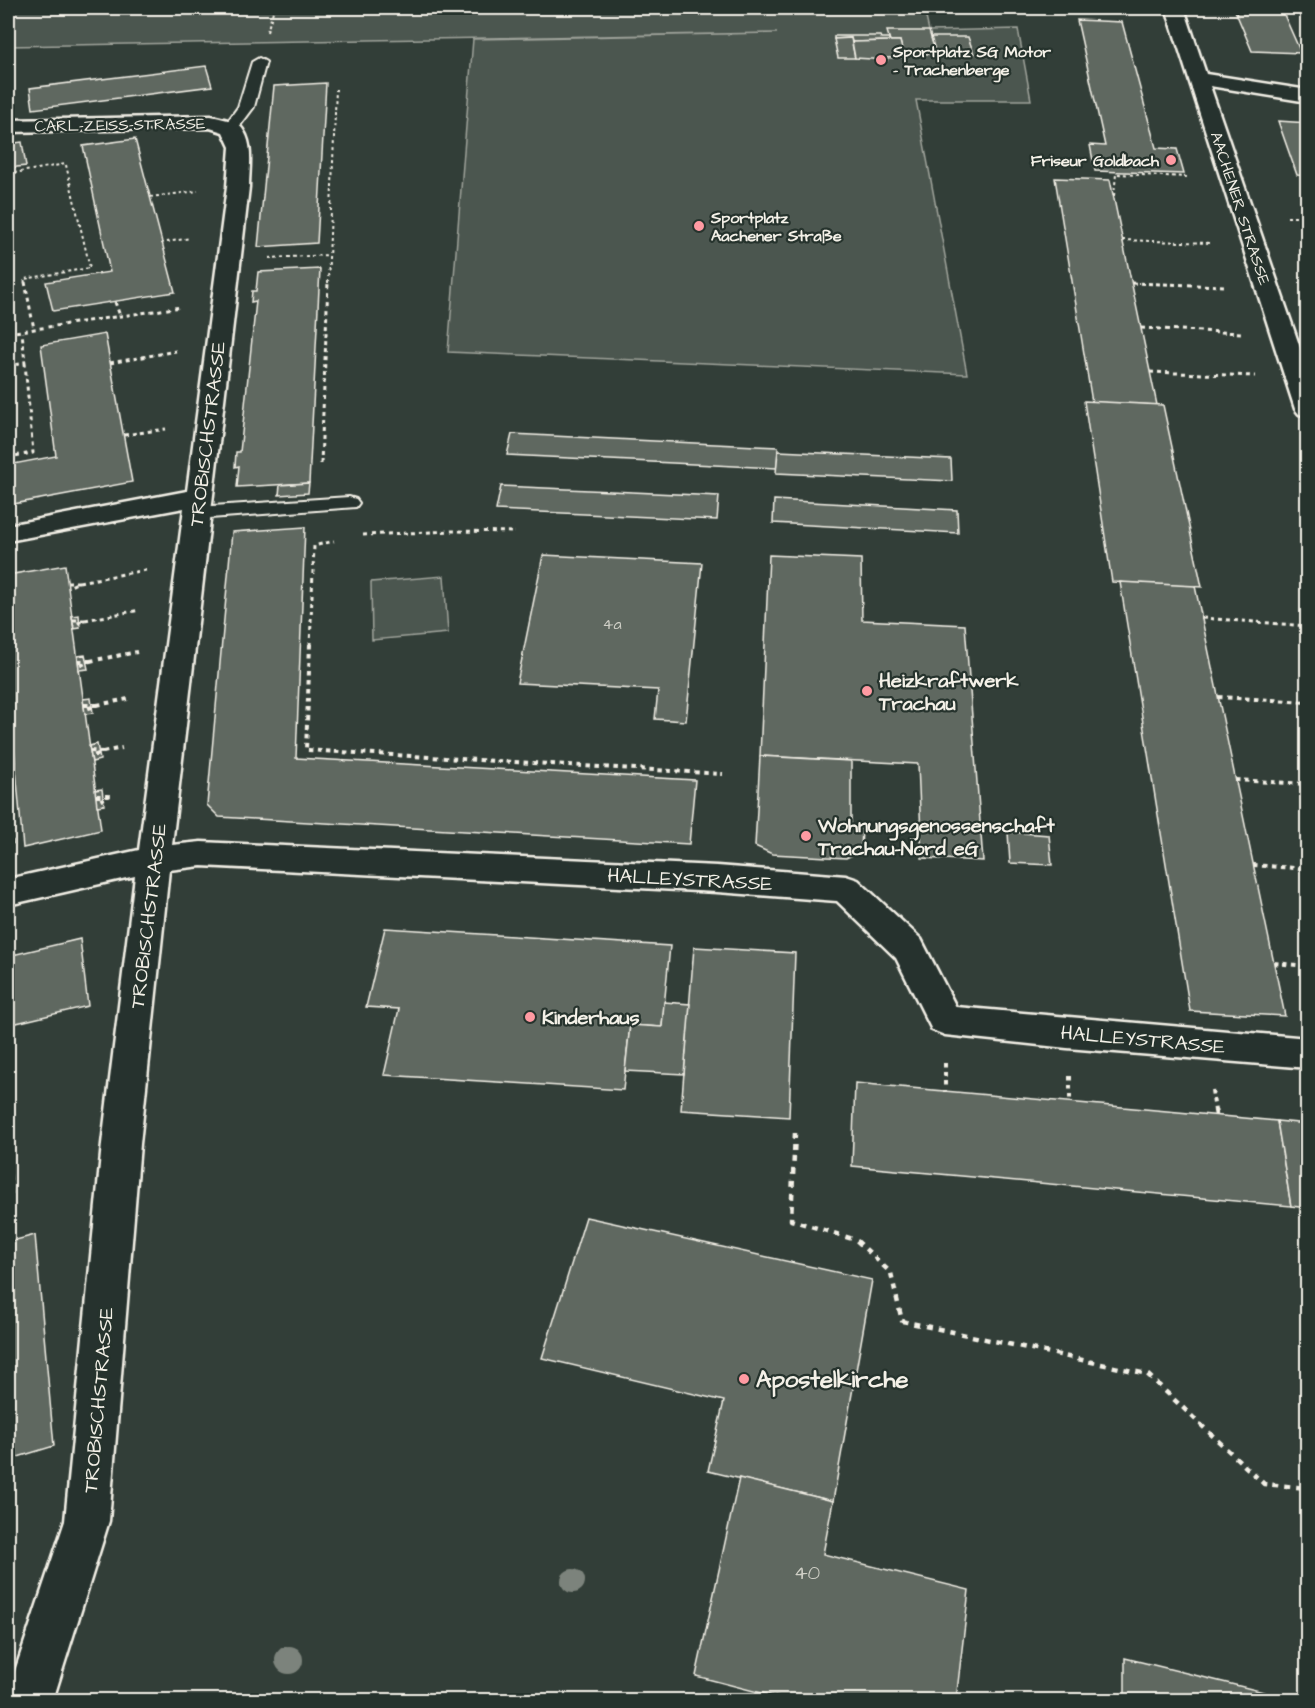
<svg xmlns="http://www.w3.org/2000/svg" width="1315" height="1708" font-family="'Architects Daughter',sans-serif">
<rect width="100%" height="100%" fill="#323e38"/>
<filter id="ink" filterUnits="userSpaceOnUse"><feTurbulence type="fractalNoise" baseFrequency=".0167" numOctaves="2"/><feDisplacementMap in="SourceGraphic" scale="12" xChannelSelector="R" yChannelSelector="G"/><feConvolveMatrix kernelMatrix="1 2 1 2 8 2 1 2 1" color-interpolation-filters="sRGB"/></filter>
<g filter="url(#ink)">
<g fill="#4c564f" stroke="#a0a49c" stroke-width="1.5">
<polygon points="8,8 924,8 929,31 1018,29 1031,100 916,100 967,374 448,352 473,39 777,33 8,46"/>
<polygon points="444,576 448,633 372,640 371,582"/>
</g>
<g fill="#5f6861" stroke="#f4f1e8" stroke-width="1.5">
<polygon points="1234,8 1281,8 1301,53 1252,51"/>
<polygon points="1077,20 1122,22 1156,148 1177,149 1184,174 1095,171 1090,145 1105,146"/>
<polygon points="887,31 929,31 936,54 903,54 900,41 890,41"/>
<polygon points="834,36 880,36 881,38 889,38 890,41 852,42 851,38 834,39"/>
<polygon points="931,37 968,37 974,54 936,54"/>
<polygon points="851,38 855,58 838,58 834,39"/>
<polygon points="890,41 900,41 904,57 886,58 887,60 855,58 852,42"/>
<polygon points="206,66 212,86 33,109 30,88"/>
<polygon points="326,83 317,243 258,247 274,86"/>
<polygon points="1278,121 1308,123 1308,176 1297,175"/>
<polygon points="135,139 175,292 53,311 46,282 110,272 83,146"/>
<polygon points="22,142 26,166 8,168 8,144"/>
<polygon points="1055,178 1110,180 1157,405 1092,402"/>
<polygon points="320,269 309,483 237,487 239,466 235,467 236,452 240,452 256,301 251,302 252,291 256,291 258,272"/>
<polygon points="105,334 132,482 8,505 8,465 56,456 41,345"/>
<polygon points="1084,401 1163,405 1202,587 1112,582"/>
<polygon points="512,434 778,447 777,468 507,455"/>
<polygon points="778,451 951,459 952,481 776,473"/>
<polygon points="309,483 308,493 279,495 280,485"/>
<polygon points="501,486 719,496 717,520 496,510"/>
<polygon points="774,500 957,510 958,533 773,523"/>
<polygon points="305,527 296,758 695,780 689,844 219,817 207,805 232,532"/>
<polygon points="543,555 702,563 686,721 655,719 658,690 517,683"/>
<polygon points="769,555 861,559 862,620 965,625 983,861 922,858 918,764 760,756"/>
<polygon points="65,565 101,830 23,848 8,680 8,575"/>
<polygon points="1120,582 1195,586 1285,1016 1190,1011"/>
<polygon points="79,615 80,628 74,629 72,616"/>
<polygon points="85,655 88,669 79,670 78,656"/>
<polygon points="91,698 93,713 85,714 83,699"/>
<polygon points="97,744 100,760 92,762 89,746"/>
<polygon points="760,756 851,761 851,828 862,828 861,851 846,858 772,854 755,846"/>
<polygon points="102,789 104,805 97,806 95,790"/>
<polygon points="1008,832 1049,835 1052,865 1010,863"/>
<polygon points="385,928 670,946 662,1027 630,1025 623,1090 384,1075 399,1009 366,1007"/>
<polygon points="80,939 88,1006 8,1025 8,956"/>
<polygon points="694,947 795,953 789,1117 681,1110"/>
<polygon points="664,1002 690,1004 684,1074 625,1071 630,1025 662,1027"/>
<polygon points="855,1083 1277,1121 1291,1206 852,1166"/>
<polygon points="1277,1121 1308,1124 1308,1208 1291,1206"/>
<polygon points="8,1146 12,1194 8,1195"/>
<polygon points="586,1217 872,1280 833,1501 708,1471 724,1401 542,1358"/>
<polygon points="35,1235 54,1446 8,1460 8,1242"/>
<polygon points="739,1478 833,1501 823,1554 969,1590 956,1700 788,1700 696,1676"/>
<polygon points="1125,1658 1296,1700 1125,1700"/>
</g>
<g fill="none" stroke-linecap="round" stroke-linejoin="round">
<defs>
<g id="service">
<polygon points="259,58 266,62 254,107 236,131 226,131 223,128 238,107 252,62"/>
<polygon points="349,497 356,499 359,503 356,507 197,519 190,517 187,513 190,509 197,507"/>
</g>
<g id="minor">
<polygon points="1166,8 1184,8 1206,74 1308,90 1308,102 1210,86 1308,371 1308,416 1299,414 1295,409"/>
<path d="M211 116C219 118 233 120 239 125 255 141 249 167 249 187L172 845 201 842 717 866 846 876 858 880 921 939 956 1007 1308 1038V1068L1067 1048 945 1035 932 1030 896 958 837 901 717 892 201 866 169 870 140 1144 109 1521 53 1700H8V1692L65 1521 102 1144 135 876 8 905V879L139 850 184 508 8 541V525L187 491 227 187 230 147 223 132 210 128 8 132V120Z"/>
</g>
</defs>
<use href="#service" stroke="#f4f1e8" stroke-width="4"/>
<use href="#minor" stroke="#f4f1e8" stroke-width="5"/>
<g stroke="#f4f1e8" stroke-width="2" stroke-dasharray="3 3" stroke-linecap="butt">
<polyline points="1299,8 1308,8"/>
<polyline points="8,9 122,8"/>
<polyline points="267,32 274,8"/>
<polyline points="8,174 66,164"/>
<polyline points="1114,196 1116,174 1189,177"/>
<polyline points="150,197 198,191"/>
<polyline points="1287,217 1308,217"/>
<polyline points="1122,240 1211,243"/>
<polyline points="161,243 190,238"/>
<polyline points="269,258 329,255"/>
<polyline points="25,283 24,279 90,268 66,165"/>
<polyline points="328,283 336,89"/>
<polyline points="1132,283 1139,283"/>
</g>
<g stroke="#f4f1e8" stroke-width="3" stroke-dasharray="4 4" stroke-linecap="butt">
<polyline points="25,282 34,329"/>
<polyline points="1132,283 1225,286"/>
<polyline points="115,302 120,316"/>
<polyline points="1141,328 1241,333"/>
<polyline points="8,333 181,307"/>
<polyline points="110,363 176,351"/>
<polyline points="8,366 25,363 22,332"/>
<polyline points="1150,372 1255,376"/>
<polyline points="124,435 166,429"/>
<polyline points="8,457 33,453 25,363"/>
<polyline points="321,464 328,282"/>
<polyline points="363,535 453,531 515,532"/>
<polyline points="67,582 79,582 68,587"/>
<polyline points="79,582 146,570"/>
<polyline points="1202,618 1308,626"/>
<polyline points="73,620 85,620 73,625"/>
<polyline points="85,620 140,610"/>
<polyline points="310,646 314,546 334,541"/>
</g>
<g stroke="#f4f1e8" stroke-width="4" stroke-dasharray="4.5 4.5" stroke-linecap="butt">
<polyline points="310,644 306,750 723,774"/>
<polyline points="78,661 90,661 79,666"/>
<polyline points="90,661 137,652"/>
<polyline points="1218,697 1308,702"/>
<polyline points="84,705 97,705 84,710"/>
<polyline points="97,705 128,699"/>
<polyline points="90,751 103,752 91,757"/>
<polyline points="103,752 122,748"/>
<polyline points="1235,780 1308,784"/>
<polyline points="8,795 12,847"/>
<polyline points="96,796 109,796 97,802"/>
<polyline points="1253,865 1308,869"/>
<polyline points="1274,963 1308,966"/>
<polyline points="945,1063 945,1092"/>
<polyline points="1070,1076 1070,1102"/>
<polyline points="1212,1090 1215,1111"/>
</g>
<g stroke="#f4f1e8" stroke-width="4.5" stroke-dasharray="6 6" stroke-linecap="butt">
<polyline points="1215,1110 1216,1115"/>
<polyline points="795,1133 791,1220 856,1240 891,1273 902,1321 1147,1374 1264,1484 1308,1488"/>
</g>
<use href="#service" fill="#26332d" fill-rule="evenodd"/>
<use href="#minor" fill="#26332d" fill-rule="evenodd"/>
</g>
<g fill="#7c837b">
<circle cx="573" cy="1581" r="12"/>
<circle cx="289" cy="1660" r="14"/>
</g>
</g>
<g fill="#ff9aa2" stroke="#26332d" stroke-width="2">
<circle cx="881" cy="60" r="6"/>
<circle cx="1171" cy="160" r="6"/>
<circle cx="699" cy="226" r="6"/>
<circle cx="867" cy="691" r="6"/>
<circle cx="806" cy="836" r="6"/>
<circle cx="530" cy="1017" r="6"/>
<circle cx="744" cy="1379" r="6"/>
</g>
<g text-anchor="middle" stroke-width="4.5" stroke-linejoin="round" paint-order="stroke">
<g font-size="16" font-weight="bold" fill="#f4f1e8" stroke="#26332d" text-anchor="start">
<text x="893" y="57">Sportplatz SG Motor<tspan x="893" dy="18">- Trachenberge</tspan></text>
<text x="1159" y="166" text-anchor="end">Friseur Goldbach</text>
<text x="711" y="223">Sportplatz<tspan x="711" dy="18">Aachener Straße</tspan></text>
</g>
<g font-size="16" fill="#f4f1e8" stroke="#26332d">
<text transform="translate(120 124) rotate(-1)" y="6">CARL-ZEISS-STRASSE</text>
<text transform="translate(1241 208) rotate(72)" y="6">AACHENER STRASSE</text>
</g>
<g font-size="16" fill="#cfcfc6">
<text x="612" y="629">4a</text>
</g>
<g font-size="20" fill="#f4f1e8" stroke="#26332d">
<text transform="translate(207 434) rotate(-83)" y="7">TROBISCHSTRASSE</text>
<text transform="translate(690 879) rotate(3)" y="7">HALLEYSTRASSE</text>
<text transform="translate(148 916) rotate(-83)" y="7">TROBISCHSTRASSE</text>
<text transform="translate(1143 1039) rotate(5)" y="7">HALLEYSTRASSE</text>
<text transform="translate(98 1400) rotate(-85)" y="7">TROBISCHSTRASSE</text>
</g>
<g font-size="20" font-weight="bold" fill="#f4f1e8" stroke="#26332d" text-anchor="start">
<text x="879" y="687">Heizkraftwerk<tspan x="879" dy="23">Trachau</tspan></text>
<text x="818" y="832">Wohnungsgenossenschaft<tspan x="818" dy="23">Trachau-Nord eG</tspan></text>
<text x="542" y="1024">Kinderhaus</text>
</g>
<g font-size="20" fill="#cfcfc6">
<text x="807" y="1579">40</text>
</g>
<g font-size="24" font-weight="bold" fill="#f4f1e8" stroke="#26332d" text-anchor="start">
<text x="756" y="1387">Apostelkirche</text>
</g>
</g>
<rect width="1315" height="1708" fill="none" stroke="#26332d" stroke-width="30"/>
<rect x="15" y="15" width="1285" height="1678" fill="none" stroke="#f4f1e8" stroke-width="2" filter="url(#ink)"/>
</svg>
